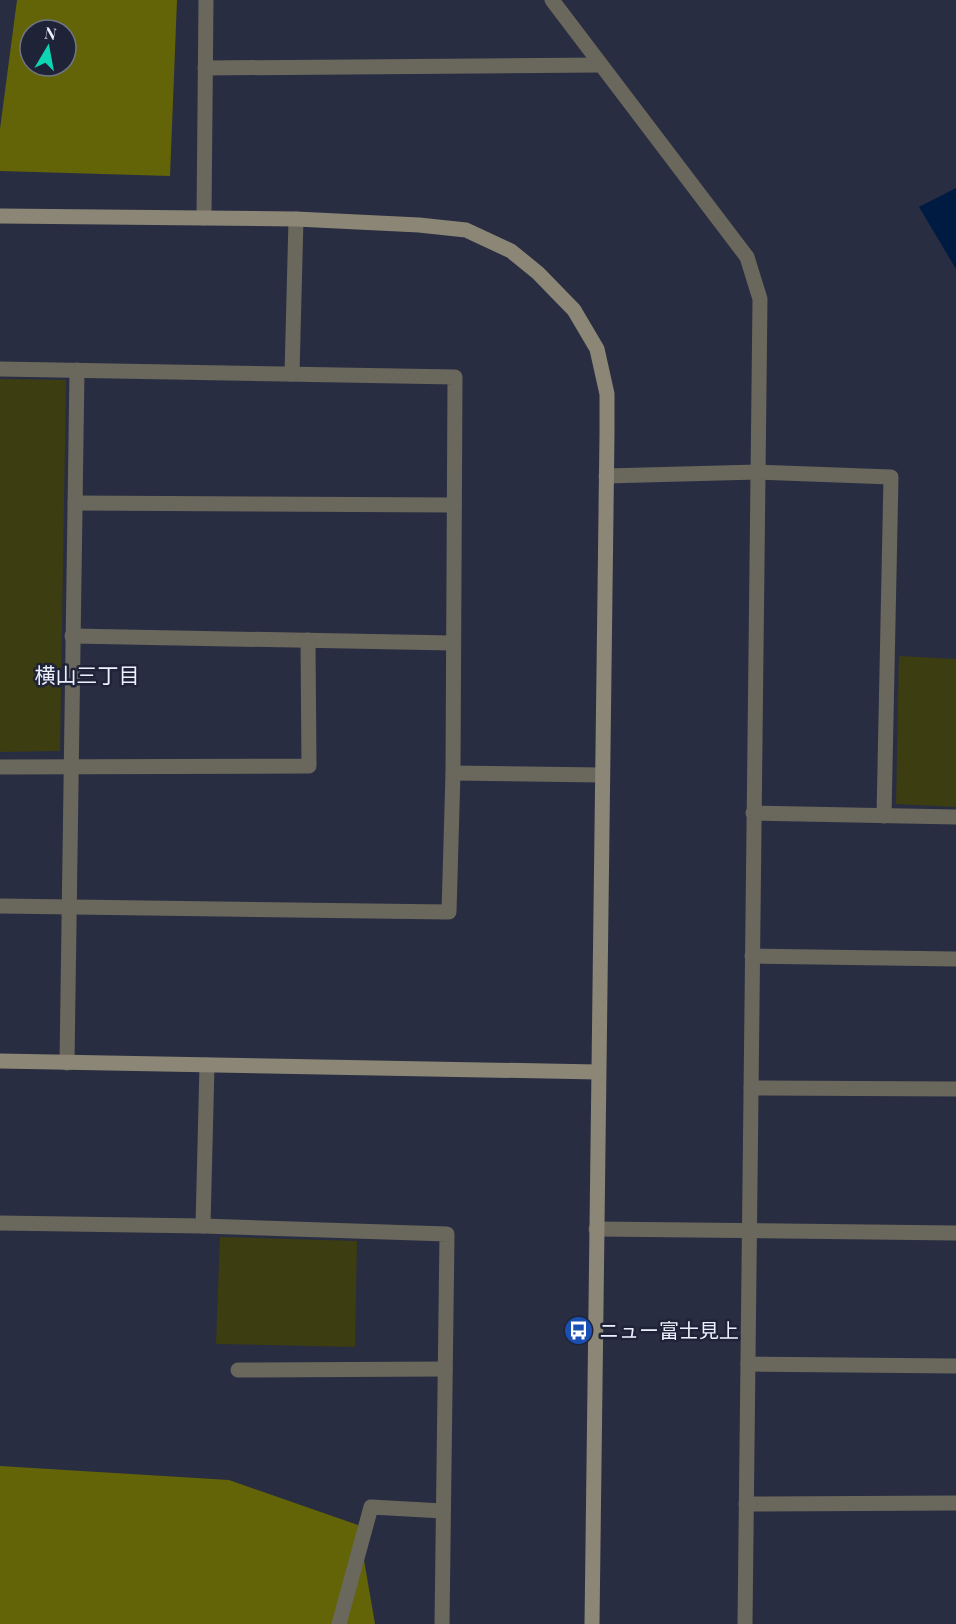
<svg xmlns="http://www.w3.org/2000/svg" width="956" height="1624" font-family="'Playfair Display','Noto Sans JP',serif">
<rect width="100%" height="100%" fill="#292d41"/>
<g fill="#3c3d10">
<polygon points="0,379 66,380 60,751 0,752"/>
<polygon points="899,656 956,659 956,807 896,804"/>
<polygon points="220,1237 357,1241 355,1347 216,1344"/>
</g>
<g fill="#636408" fill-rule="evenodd">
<path d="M17 0H177L170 176 0 171V129ZM30 30H66V66H30Z"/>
<polygon points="0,1466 229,1480 358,1525 375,1624 0,1624"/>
</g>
<polygon fill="#001b42" points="956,188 956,269 919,207"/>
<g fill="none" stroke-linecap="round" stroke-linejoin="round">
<g stroke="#6a675c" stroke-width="15">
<polyline points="552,0 747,257 760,299 745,1624"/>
<polyline points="205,68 601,65"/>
<polyline points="204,218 206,0"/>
<polyline points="0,369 455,377 453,773 449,912 0,906"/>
<polyline points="292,374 296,219"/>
<polyline points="606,476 758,472 891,477 884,816"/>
<polyline points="75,503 454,505"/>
<polyline points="72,636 452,643"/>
<polyline points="0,767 309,766 308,640"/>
<polyline points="453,773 602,775"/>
<polyline points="753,813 956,817"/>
<polyline points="752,956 956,959"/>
<polyline points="67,1063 77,370"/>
<polyline points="751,1088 956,1089"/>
<polyline points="0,1223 203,1226 447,1234 442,1624"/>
<polyline points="203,1226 207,1065"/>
<polyline points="596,1229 956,1233"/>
<polyline points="748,1364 956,1366"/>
<polyline points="238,1370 445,1369"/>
<polyline points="746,1504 956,1503"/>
<polyline points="339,1624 371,1507 443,1511"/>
</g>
<g stroke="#8b8675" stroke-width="15">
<polyline points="0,216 296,219 419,225 466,230 511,251 538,273 574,310 597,349 607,394 607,433 592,1624"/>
<polyline points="0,1061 598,1072"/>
</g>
</g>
<defs>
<symbol id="bus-disc" viewBox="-11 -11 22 22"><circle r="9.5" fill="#1a4fb4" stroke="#1f2337"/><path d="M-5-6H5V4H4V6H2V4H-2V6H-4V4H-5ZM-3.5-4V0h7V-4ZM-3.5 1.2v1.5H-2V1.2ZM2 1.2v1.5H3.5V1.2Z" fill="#fff"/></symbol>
</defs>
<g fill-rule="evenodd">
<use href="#bus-disc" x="562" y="1314" width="33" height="33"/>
</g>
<g text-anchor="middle" stroke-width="5" stroke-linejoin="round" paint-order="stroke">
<g font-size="20" fill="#ecf0fd" stroke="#1f2337" text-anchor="start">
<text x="599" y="1338">ニュー富士見上</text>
</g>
<g font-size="21" fill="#ecf0fd" stroke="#1f2337">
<text x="87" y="683">横山三丁目</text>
</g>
</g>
<g transform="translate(48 48) rotate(10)"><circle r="28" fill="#1f2337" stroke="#717586" stroke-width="1.5"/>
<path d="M0-4.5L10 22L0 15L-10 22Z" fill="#0ed5b4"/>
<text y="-9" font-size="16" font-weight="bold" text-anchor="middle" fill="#ecf0fd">N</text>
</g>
</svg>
